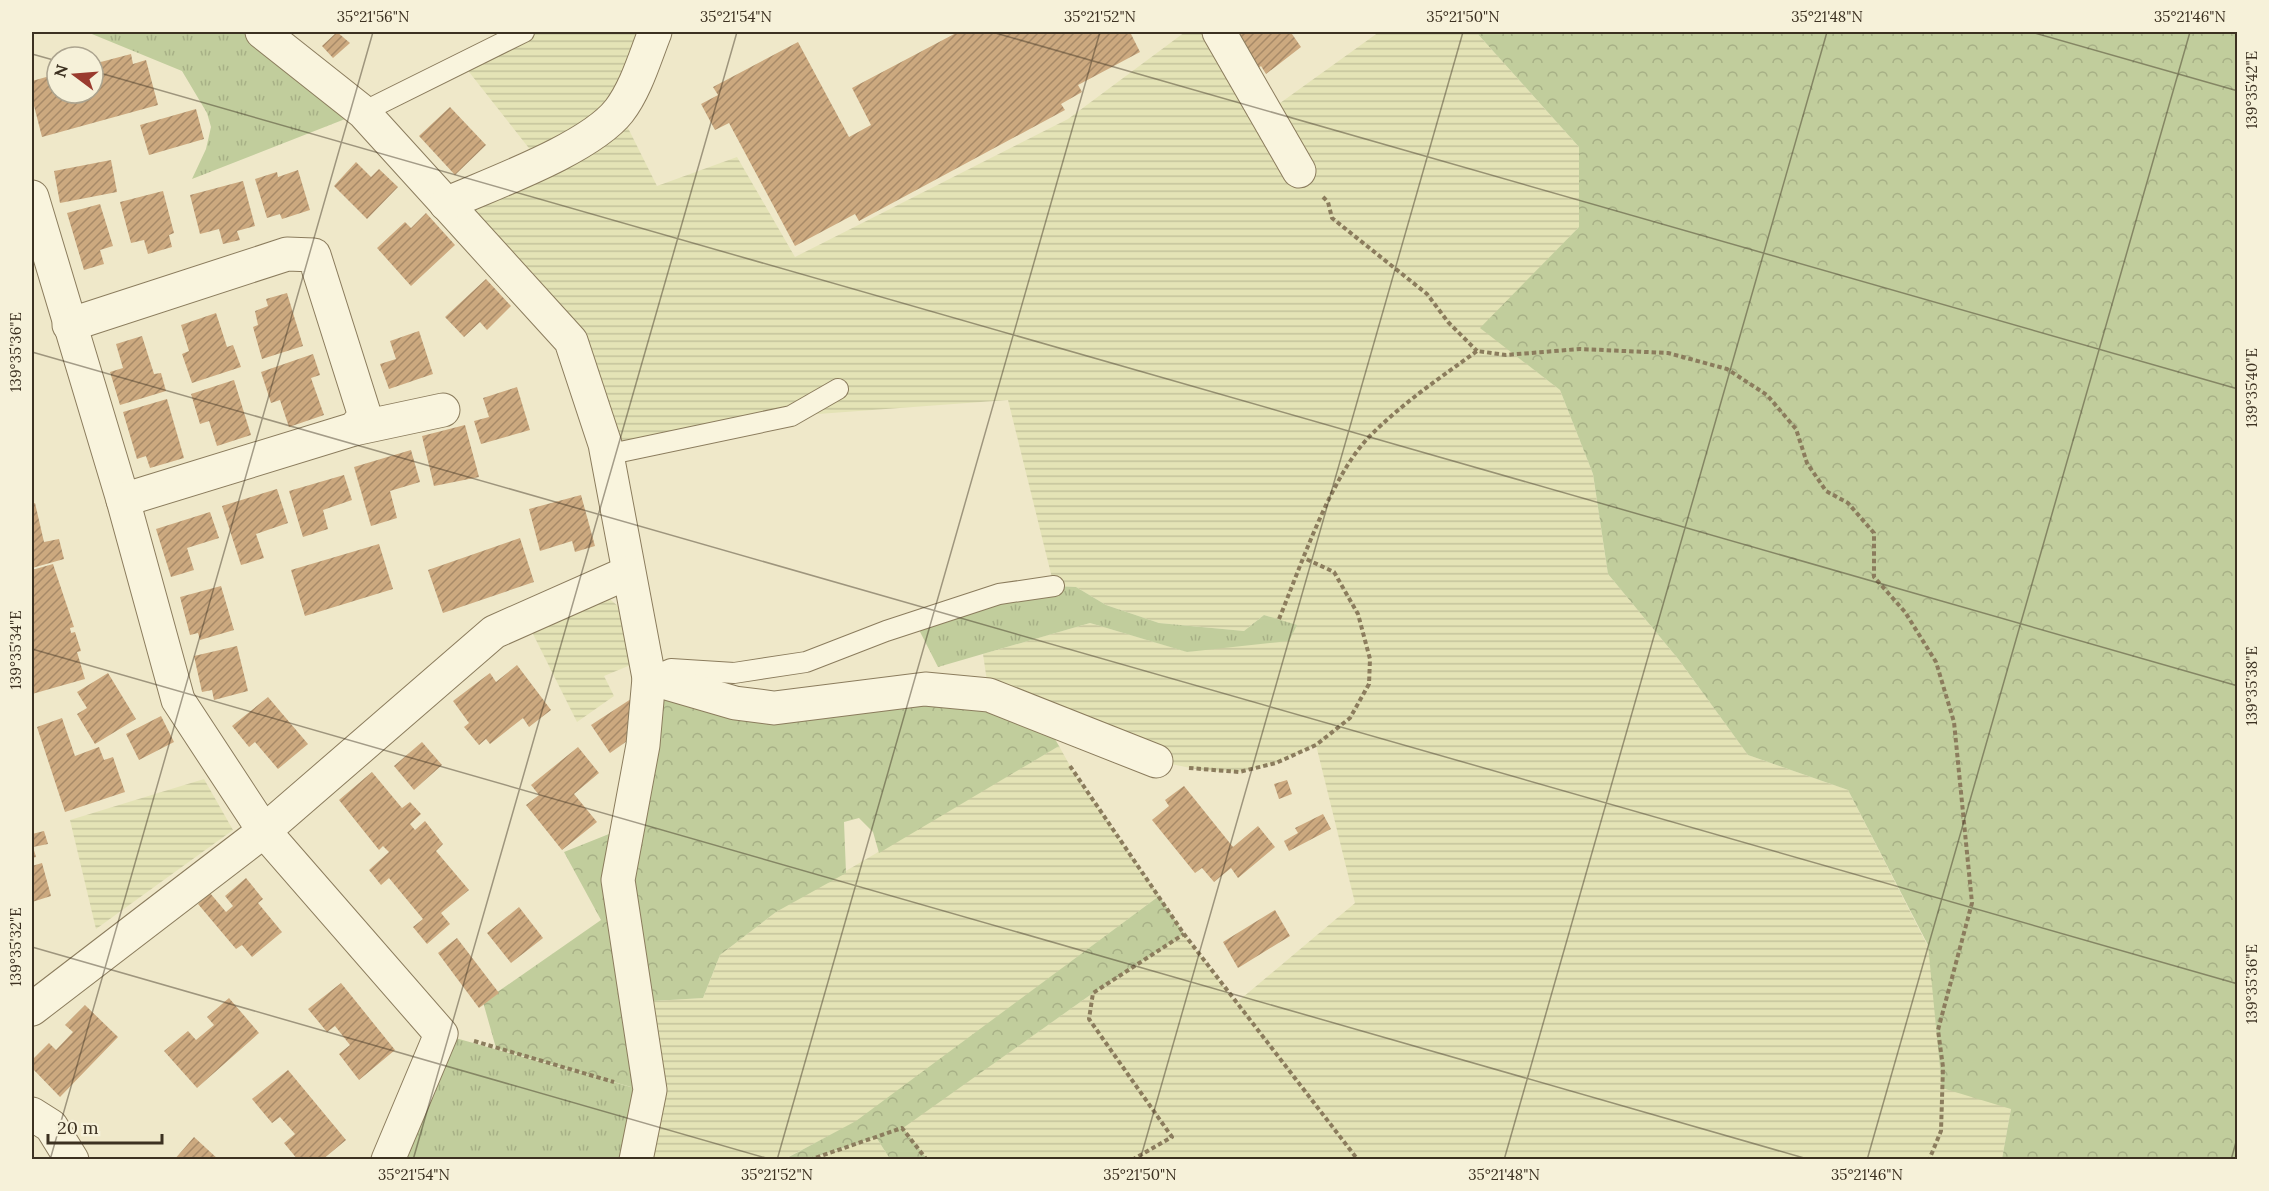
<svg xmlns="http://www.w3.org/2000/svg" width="2269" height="1191" font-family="Lora,serif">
<defs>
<pattern id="farmland-rules" width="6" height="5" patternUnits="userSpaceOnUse" patternTransform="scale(1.5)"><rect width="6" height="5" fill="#e4e3b6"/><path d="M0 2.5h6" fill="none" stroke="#c4c39c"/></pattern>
<pattern id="grass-tufts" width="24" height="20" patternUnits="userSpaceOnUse" patternTransform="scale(1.5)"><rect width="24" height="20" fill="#c1cd9c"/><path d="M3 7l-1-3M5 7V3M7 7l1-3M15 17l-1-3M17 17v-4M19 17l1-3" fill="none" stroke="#a7b086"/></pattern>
<pattern id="forest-crowns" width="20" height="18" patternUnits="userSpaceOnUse" patternTransform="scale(1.5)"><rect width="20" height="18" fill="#c1cd9c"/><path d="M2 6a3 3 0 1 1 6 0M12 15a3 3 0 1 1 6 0" fill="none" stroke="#a7b086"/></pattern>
<pattern id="building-hatch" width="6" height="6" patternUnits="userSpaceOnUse" patternTransform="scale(1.5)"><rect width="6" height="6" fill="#cca97f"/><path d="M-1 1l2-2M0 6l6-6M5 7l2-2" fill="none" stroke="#a78a68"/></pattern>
</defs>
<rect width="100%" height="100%" fill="#efe8c9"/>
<g fill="url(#farmland-rules)">
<polygon points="524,32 655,32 619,110 657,186 737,157 795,257 1068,119 1185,32 1219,32 1266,113 1379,32 1476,32 1579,147 1579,227 1481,328 1560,390 1593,474 1608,574 1679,660 1748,755 1848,790 2011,1109 2002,1159 927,1159 902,1128 1093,993 1184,934 1236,1003 1355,903 1316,745 1276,763 1239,772 1201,770 1156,761 989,695 983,654 1090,623 1188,652 1296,625 1264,615 1244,631 1159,623 1106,605 1076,587 1054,586 1008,400 791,416 606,455 571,341 446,204 539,161 462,63"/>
<polygon points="606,596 618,606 633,664 604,676 614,696 577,722 531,630"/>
<polygon points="1059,746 1074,773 1159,896 856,1122 784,1159 636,1160 637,1002 703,998 720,955 776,912"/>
<polygon points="204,779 233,830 96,929 70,820"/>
<polygon points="876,1137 890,1159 809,1160"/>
</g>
<g fill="url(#grass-tufts)">
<polygon points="87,32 262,32 363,112 192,179 206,149 211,127 207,113 182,71"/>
<polygon points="1054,586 1076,587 1106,605 1159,623 1244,631 1264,615 1297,625 1289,641 1187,652 1090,623 938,667 915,622"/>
<polygon points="441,1034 631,1087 650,1090 636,1159 388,1160"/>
</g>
<g fill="url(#forest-crowns)">
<polygon points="1476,32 2237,32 2237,1159 2002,1159 2011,1109 1942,1088 1928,945 1848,790 1748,755 1679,660 1608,574 1593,474 1560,390 1480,328 1579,227 1579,147"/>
<polygon points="649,678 735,703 857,698 1041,715 1059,746 879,853 873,832 859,818 844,822 846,873 776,912 720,955 703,998 637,1002 650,1090 631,1087 496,1048 483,1002 601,920 564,852 629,826"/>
<polygon points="1159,896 1184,934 1093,993 903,1128 927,1159 890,1159 876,1137 809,1159 785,1159 856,1121"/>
</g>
<g fill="url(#building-hatch)">
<polygon points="337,32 350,43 333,58 322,46"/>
<polygon points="958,32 1130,32 1140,52 1078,85 1082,92 1061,104 1065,110 859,221 855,214 795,246 729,123 715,130 701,104 718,95 713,87 798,42 849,137 871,125 852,88"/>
<polygon points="1225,32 1295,32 1292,34 1301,47 1266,74 1261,66 1255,71"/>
<polygon points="131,54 133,64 146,60 158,105 42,137 32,98 32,81 57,74 57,93 93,93 93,64"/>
<polygon points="450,107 486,145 455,175 419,136"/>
<polygon points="196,109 204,139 149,155 140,125"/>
<polygon points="111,160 117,192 60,203 54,171"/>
<polygon points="356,162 371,177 379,169 398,187 367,219 334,186"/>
<polygon points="298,170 310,210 282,219 280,214 267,218 255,179 277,172 278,177"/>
<polygon points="243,181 255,226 237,231 240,240 223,244 219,229 200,234 190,195"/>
<polygon points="163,191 174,233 169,235 172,247 148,254 144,240 131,243 120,202"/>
<polygon points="100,204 113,246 100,250 104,264 84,270 67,213"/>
<polygon points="426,213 455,245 411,286 377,248 405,222 411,228"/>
<polygon points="486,279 511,306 487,330 480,322 464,337 445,317"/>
<polygon points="287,293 303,346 262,359 253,327 258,325 255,311 268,306 266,299"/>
<polygon points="216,313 227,347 233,345 241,367 192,383 182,354 189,351 181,325"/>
<polygon points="419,331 433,374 389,389 380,364 396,359 390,341"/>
<polygon points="142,336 154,374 161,373 166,391 120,405 110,372 123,368 116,344"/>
<polygon points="313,354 320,375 311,378 324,415 289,427 280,400 271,403 261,372"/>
<polygon points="234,380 251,435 217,446 209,421 200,424 191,394"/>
<polygon points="517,387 530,430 481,444 474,421 489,417 483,398"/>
<polygon points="167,399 184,458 150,468 146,456 137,459 123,412"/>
<polygon points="465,425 479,477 434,486 422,436"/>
<polygon points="411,450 420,482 390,491 397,518 371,526 354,467"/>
<polygon points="344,475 352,500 323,510 328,529 303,537 289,491"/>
<polygon points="277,489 288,523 256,534 264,558 241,565 222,506"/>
<polygon points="581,495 595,546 575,552 572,541 540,551 529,509"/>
<polygon points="35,503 44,542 59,539 64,559 32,568 32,504"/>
<polygon points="210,512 219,538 187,548 194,570 171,577 156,529"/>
<polygon points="520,538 534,582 443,613 428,570"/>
<polygon points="379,544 393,589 305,616 291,570"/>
<polygon points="53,564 74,627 70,628 71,633 75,632 81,651 77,652 85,679 32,694 32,570"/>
<polygon points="221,586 234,630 200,640 198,633 190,635 180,597"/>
<polygon points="237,646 248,691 214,700 212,690 202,692 194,656"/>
<polygon points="517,665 551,710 529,727 523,718 490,744 486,739 479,745 464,727 469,723 453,701 490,673 496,682"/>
<polygon points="108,673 136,719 95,744 77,714 87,708 77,692"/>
<polygon points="268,697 308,744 278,769 255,742 249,747 232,726"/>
<polygon points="634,697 630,739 610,753 591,725"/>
<polygon points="161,716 174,742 139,760 126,734"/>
<polygon points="62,718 75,756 99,747 104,760 113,757 125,792 65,812 37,727"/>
<polygon points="422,742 442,765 414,790 394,766"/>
<polygon points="578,747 599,773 574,794 597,822 562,850 526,805 539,795 531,785"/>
<polygon points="372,772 402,808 410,802 421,814 410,824 415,830 425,821 443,844 436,851 469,890 441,913 450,924 427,944 413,927 423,919 389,878 381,885 369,870 389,852 383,846 379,850 339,800"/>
<polygon points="1287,780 1292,794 1279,799 1274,784"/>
<polygon points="1184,786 1233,847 1258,826 1275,847 1238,878 1231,868 1214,882 1202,868 1195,873 1152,820 1169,806 1165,800"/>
<polygon points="1323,814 1331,829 1289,851 1284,841 1298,833 1295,828"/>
<polygon points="44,831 48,844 33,847 36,857 32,858 32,834"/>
<polygon points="42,863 51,896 32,902 32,866"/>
<polygon points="246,878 263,899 258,903 282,932 252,957 242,945 236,949 198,904 210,893 226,912 233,906 225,896"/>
<polygon points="519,907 543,938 511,963 487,933"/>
<polygon points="1275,910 1290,936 1238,968 1223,942"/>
<polygon points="457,938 499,993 479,1008 438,953"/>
<polygon points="341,983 395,1050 359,1080 339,1054 350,1045 335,1026 327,1032 308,1009"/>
<polygon points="229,998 259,1033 197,1088 164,1051 188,1031 196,1040 214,1025 207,1017"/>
<polygon points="85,1005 118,1037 60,1097 32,1068 32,1060 49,1043 56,1050 73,1032 65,1025"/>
<polygon points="288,1070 346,1140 322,1160 298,1160 284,1143 295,1134 280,1117 272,1123 252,1099"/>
<polygon points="194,1137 219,1160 174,1160"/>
</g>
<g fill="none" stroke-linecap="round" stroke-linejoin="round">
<defs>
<g id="lane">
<polyline points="363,112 524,32"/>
<polyline points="606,455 791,416 838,389"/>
<polyline points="654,676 671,669 734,673 806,662 886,631 999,594 1054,586"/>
</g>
<g id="street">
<polyline points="262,32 363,112 571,341 605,444 649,678 643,745 618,880 650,1090 636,1160"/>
<polyline points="1219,32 1299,171"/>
<polyline points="32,197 123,500 178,700 264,831 32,1009"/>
<path d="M446 204C493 183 589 149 619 111 636 89 645 57 655 32"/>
<polyline points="69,325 287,254 314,255 365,416 354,429 123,500"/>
<polyline points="354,429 443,410"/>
<polyline points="649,678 735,703 774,708 925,689 989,695 1156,761"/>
<polyline points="32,1114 51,1126 72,1160"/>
<polyline points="388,1160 441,1034 264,831 494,632 627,573"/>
</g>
</defs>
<use href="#lane" stroke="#8b7c5d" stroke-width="22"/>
<use href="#street" stroke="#8b7c5d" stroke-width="35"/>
<g stroke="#8b7c5d" stroke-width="4" stroke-dasharray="4.5 3" stroke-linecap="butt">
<polyline points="1323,197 1328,202 1332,218 1427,294 1448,322 1477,351"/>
<path d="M1279 619C1300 568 1331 476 1369 437 1401 404 1440 378 1477 351L1506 355 1580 349 1668 353 1727 369 1767 395 1796 429 1807 463 1826 491 1848 503 1874 533V577L1905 612 1936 662 1954 722 1972 903 1938 1030 1943 1067 1941 1131 1929 1160"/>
<polyline points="1070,766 1184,934 1358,1160"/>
<polyline points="1189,768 1239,772 1276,763 1316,745 1350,718 1369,684 1370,659 1358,614 1334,572 1304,558"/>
<polyline points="474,1041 614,1082"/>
<polyline points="809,1160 902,1128 927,1160"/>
<polyline points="1132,1160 1172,1137 1089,1019 1093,993 1184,934"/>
</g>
<use href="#lane" stroke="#f9f4dd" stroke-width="20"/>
<use href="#street" stroke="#f9f4dd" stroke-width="33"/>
</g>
<path fill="none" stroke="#3c3121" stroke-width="1.5" stroke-opacity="0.45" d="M992 32 2238 389M2031 32 2238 91M32 54 57 61M93 71 2238 686M32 352 2238 984M32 649 1811 1160M32 947 773 1160M50 1160 373 32M413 1160 737 32M777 1160 1100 32M1140 1160 1463 32M1504 1160 1827 32M1867 1160 2190 32M2231 1160 2238 1135"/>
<rect width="2269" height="1191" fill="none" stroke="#f6f1d9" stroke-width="66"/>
<g transform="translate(75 75) rotate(286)"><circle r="28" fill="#f6f1d9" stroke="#aca48f" stroke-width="1.5"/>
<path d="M0-4.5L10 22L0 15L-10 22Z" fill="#9a3b2e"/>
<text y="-9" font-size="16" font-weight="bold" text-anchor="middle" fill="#3c3121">N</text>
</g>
<path d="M48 1134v9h114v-9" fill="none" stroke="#3c3121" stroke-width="3"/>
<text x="57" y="1134" font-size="18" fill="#3c3121" stroke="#f6f1d9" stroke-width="4.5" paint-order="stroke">20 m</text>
<rect x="33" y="33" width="2203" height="1125" fill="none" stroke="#3c3121" stroke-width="2"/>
<g font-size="15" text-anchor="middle" fill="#3c3121">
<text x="373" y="22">35°21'56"N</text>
<text x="736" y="22">35°21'54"N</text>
<text x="1100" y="22">35°21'52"N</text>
<text x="1463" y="22">35°21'50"N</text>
<text x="1827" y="22">35°21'48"N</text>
<text x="2190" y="22">35°21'46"N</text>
<text transform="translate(2252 90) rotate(-90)" y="5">139°35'42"E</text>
<text transform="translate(16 352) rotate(-90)" y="5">139°35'36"E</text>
<text transform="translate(2252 388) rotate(-90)" y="5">139°35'40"E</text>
<text transform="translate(16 650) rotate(-90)" y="5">139°35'34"E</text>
<text transform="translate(2252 686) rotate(-90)" y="5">139°35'38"E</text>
<text transform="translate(16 947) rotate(-90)" y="5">139°35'32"E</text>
<text transform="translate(2252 984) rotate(-90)" y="5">139°35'36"E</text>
<text x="414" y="1180">35°21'54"N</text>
<text x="777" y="1180">35°21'52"N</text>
<text x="1140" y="1180">35°21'50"N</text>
<text x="1504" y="1180">35°21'48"N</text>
<text x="1867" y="1180">35°21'46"N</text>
</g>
</svg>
